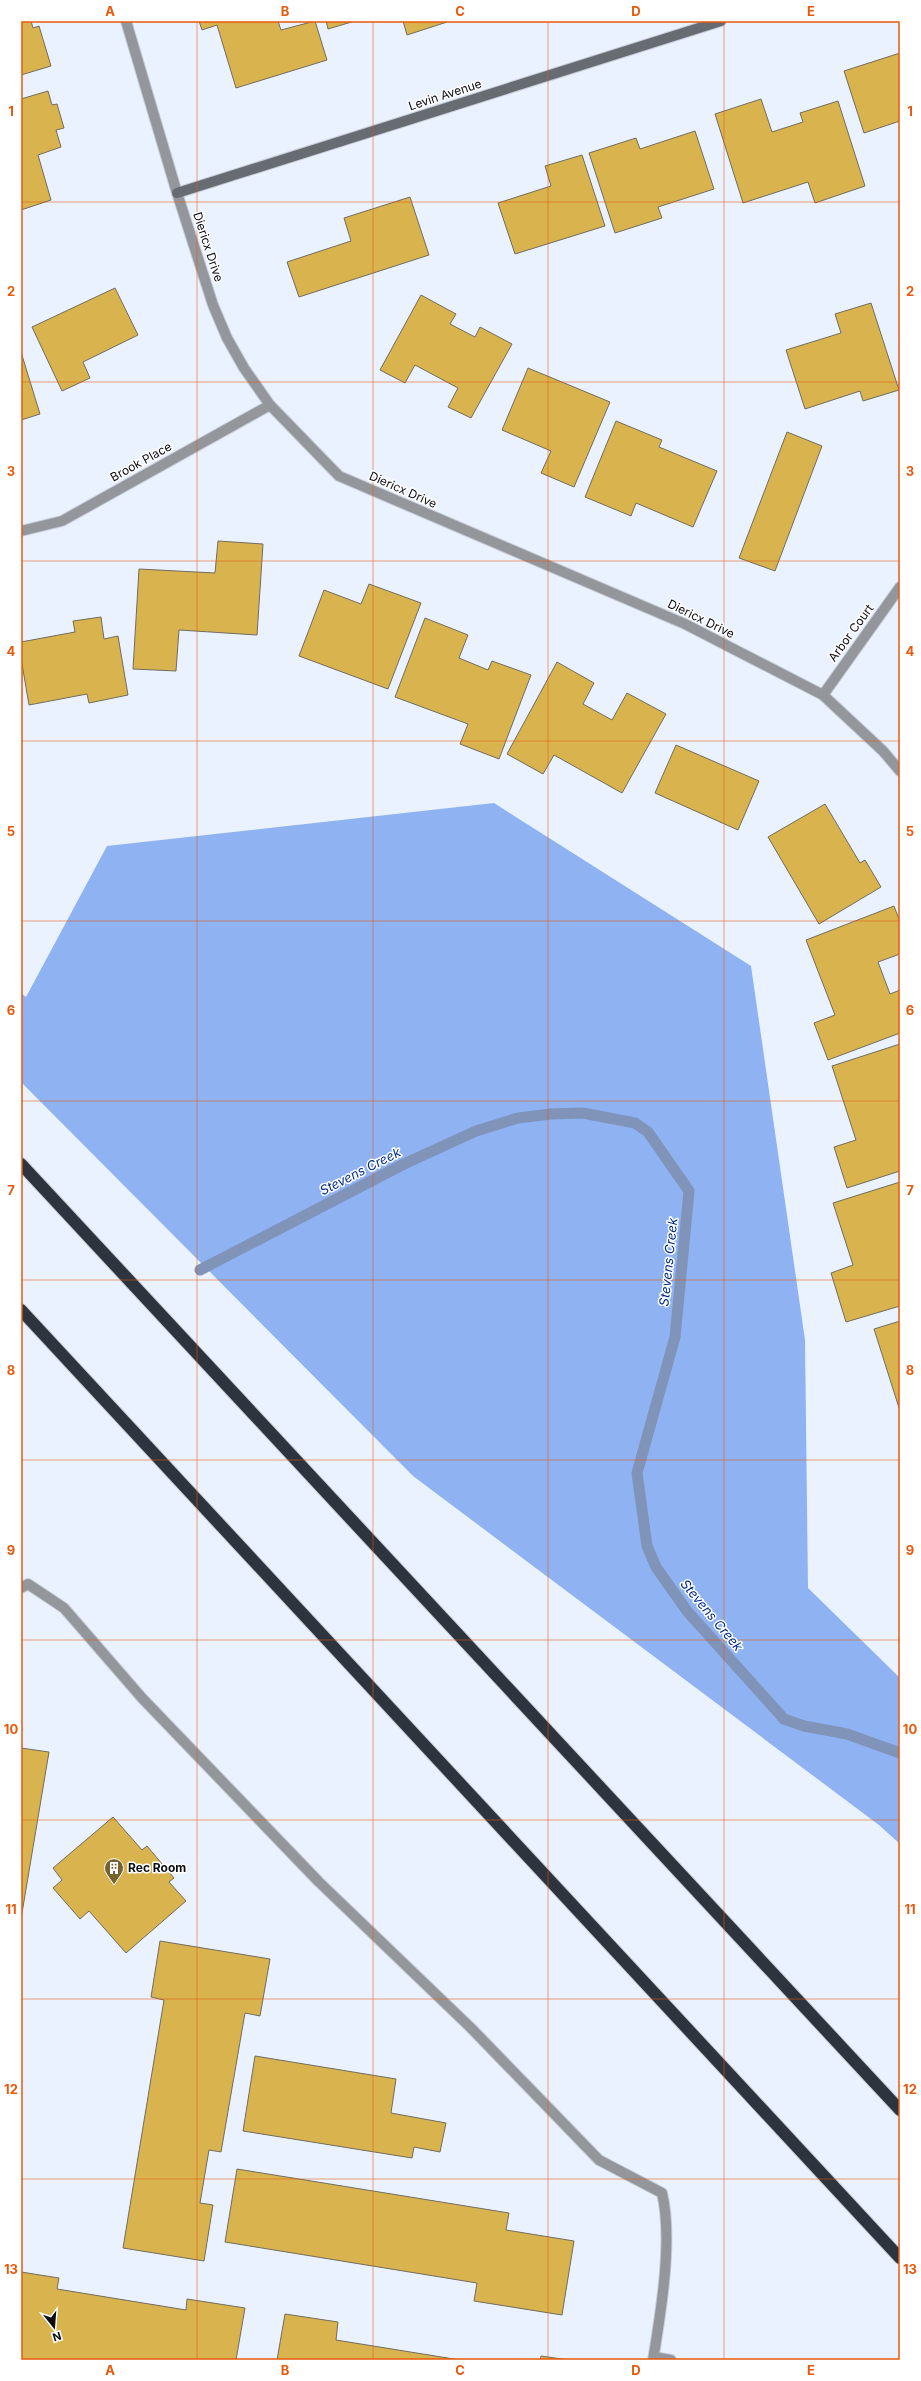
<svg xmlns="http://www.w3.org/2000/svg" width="921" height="2381" font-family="Inter,sans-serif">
<rect width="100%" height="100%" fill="#ebf2ff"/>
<polygon fill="#8eb2f2" points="494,803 751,966 805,1340 808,1588 900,1678 900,1844 879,1825 413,1476 21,1082 21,993 26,997 107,846"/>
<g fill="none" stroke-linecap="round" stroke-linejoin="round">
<polyline stroke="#8093b8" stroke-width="11" points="200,1270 404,1164 476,1131 518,1118 551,1114 583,1113 635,1123 648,1132 689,1191 675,1337 637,1473 647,1546 656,1567 687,1611 784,1719 804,1726 847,1734 900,1753"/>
</g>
<g fill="#d8b34e" stroke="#716c60">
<polygon points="21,21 31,21 33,28 39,26 51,66 21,75"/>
<polygon points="199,21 278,21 281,30 315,21 327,60 236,88 217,25 202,30"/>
<polygon points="326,21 355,21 328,29"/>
<polygon points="403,21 446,21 447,22 407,35"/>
<polygon points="900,53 900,121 864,133 844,71"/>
<polygon points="48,91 52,105 57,104 64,128 56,130 61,147 38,155 51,200 21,210 21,99"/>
<polygon points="761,99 772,132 803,122 800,113 838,101 865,186 815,203 808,182 743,203 715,114"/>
<polygon points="695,131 714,189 658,207 662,218 615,233 589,153 636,138 640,149"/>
<polygon points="582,155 605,226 515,254 498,203 551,186 545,166"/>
<polygon points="410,197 429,255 299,297 287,262 351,241 344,218"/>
<polygon points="115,288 138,335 83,362 90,378 62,391 32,327"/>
<polygon points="421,295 456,314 450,324 475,337 480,327 512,344 471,418 448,407 458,388 415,365 405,383 380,370"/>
<polygon points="871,303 899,390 863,401 860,391 805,409 786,350 841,333 835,314"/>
<polygon points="21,352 40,414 21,420"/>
<polygon points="528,368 610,402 574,487 541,473 551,451 502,430"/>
<polygon points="616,421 662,440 659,447 717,471 693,527 636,503 631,516 585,497"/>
<polygon points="787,432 822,446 775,571 739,558"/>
<polygon points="218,541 263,544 257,635 179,630 176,671 133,669 139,569 215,573"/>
<polygon points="369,584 421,603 388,689 299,656 324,590 361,604"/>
<polygon points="101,617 104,639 118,636 128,695 89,703 87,694 29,705 21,658 21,642 75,632 73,621"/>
<polygon points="425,618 468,635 459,658 488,670 492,661 531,675 499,759 460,744 468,724 395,697"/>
<polygon points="557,662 594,683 583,704 612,720 627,693 666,714 622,793 554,755 543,774 507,754"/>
<polygon points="676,745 759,781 738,830 655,793"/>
<polygon points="825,804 860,863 865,860 881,887 819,924 768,837"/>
<polygon points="894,906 900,922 900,954 878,962 890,994 900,990 900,1033 828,1060 814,1023 835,1015 806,940"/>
<polygon points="900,1044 900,1171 847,1188 834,1147 856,1140 832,1066"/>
<polygon points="900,1182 900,1306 846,1322 831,1273 853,1265 833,1203"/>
<polygon points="900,1321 900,1411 874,1329"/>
<polygon points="21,1748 49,1752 21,1919"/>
<polygon points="113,1817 142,1850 147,1846 174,1878 169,1882 186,1901 126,1953 89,1911 80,1919 53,1888 62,1880 53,1868"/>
<polygon points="160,1941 270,1959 260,2016 245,2013 221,2152 209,2150 200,2203 213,2205 204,2261 123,2248 164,2000 151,1997"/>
<polygon points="255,2056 396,2079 391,2113 446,2123 440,2152 414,2147 412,2158 243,2131"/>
<polygon points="237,2169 509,2213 506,2230 574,2241 562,2315 474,2301 477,2283 225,2242"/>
<polygon points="21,2272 59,2278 57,2289 186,2310 187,2299 245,2308 236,2360 21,2360"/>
<polygon points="285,2314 338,2322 336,2340 460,2360 277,2360"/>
<polygon points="541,2356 569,2360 540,2360"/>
</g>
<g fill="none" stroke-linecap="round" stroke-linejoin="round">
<defs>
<g id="lane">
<path d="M21 1588 28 1584 64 1608 142 1698 319 1882 471 2028 599 2160 662 2193C673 2239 661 2312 653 2360"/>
<polyline points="654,2357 671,2360"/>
</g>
<g id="street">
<polyline points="126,21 177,193 213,305 227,338 244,368 270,405 339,476 685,624 823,695 883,751 900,771"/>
<polyline points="21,531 62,521 270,405"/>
<polyline points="823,695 900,587"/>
</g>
<polyline id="secondary" points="177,193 721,21"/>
<g id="highway">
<polyline points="21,1164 900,2110"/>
<polyline points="21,1310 900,2258"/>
</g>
</defs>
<use href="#lane" stroke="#c7cdd9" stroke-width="12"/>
<use href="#street" stroke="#c7cdd9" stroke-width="12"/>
<use href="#secondary" stroke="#c7cdd9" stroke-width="12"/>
<use href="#highway" stroke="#c7cdd9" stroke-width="14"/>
<use href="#lane" stroke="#93969b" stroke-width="10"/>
<use href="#street" stroke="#93969b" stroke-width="10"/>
<use href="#secondary" stroke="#676b72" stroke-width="10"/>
<use href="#highway" stroke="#2e343d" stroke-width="12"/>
</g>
<path fill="none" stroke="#e8590c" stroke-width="1" stroke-opacity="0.55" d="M197 21V2360M373 21V2360M548 21V2360M724 21V2360M21 202H900M21 382H900M21 561H900M21 741H900M21 921H900M21 1101H900M21 1280H900M21 1460H900M21 1640H900M21 1820H900M21 1999H900M21 2179H900"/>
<defs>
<symbol id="building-pin" viewBox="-11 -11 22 30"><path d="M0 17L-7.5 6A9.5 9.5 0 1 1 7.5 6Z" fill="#756231" stroke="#fff"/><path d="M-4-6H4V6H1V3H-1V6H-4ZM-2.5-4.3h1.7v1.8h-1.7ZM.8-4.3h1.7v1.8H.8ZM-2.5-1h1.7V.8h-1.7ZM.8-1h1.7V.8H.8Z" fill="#fff"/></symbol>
</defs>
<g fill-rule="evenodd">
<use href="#building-pin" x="103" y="1857" width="22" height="30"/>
</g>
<g text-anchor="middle" stroke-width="3" stroke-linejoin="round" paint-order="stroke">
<g font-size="12" fill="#0b0d12" stroke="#fff">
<text transform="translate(445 95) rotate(-18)" y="4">Levin Avenue</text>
<text transform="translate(208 247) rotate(72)" y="4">Diericx Drive</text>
<text transform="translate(141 462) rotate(-29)" y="4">Brook Place</text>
<text transform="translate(403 490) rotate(24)" y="4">Diericx Drive</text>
<text transform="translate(701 619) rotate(26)" y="4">Diericx Drive</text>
<text transform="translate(851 633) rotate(-54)" y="4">Arbor Court</text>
</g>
<g font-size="12" font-weight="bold" fill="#0b0d12" stroke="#fff" text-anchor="start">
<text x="128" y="1872">Rec Room</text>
</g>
<g font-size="13" font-style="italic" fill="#012c86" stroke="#fff">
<text transform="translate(360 1171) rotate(-27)" y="5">Stevens Creek</text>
<text transform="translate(668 1262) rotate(-84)" y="5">Stevens Creek</text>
<text transform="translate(712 1615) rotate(50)" y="5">Stevens Creek</text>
</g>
</g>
<rect width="921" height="2381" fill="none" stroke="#ffffff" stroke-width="44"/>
<g transform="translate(54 2327) rotate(163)" stroke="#ffffff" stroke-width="3" paint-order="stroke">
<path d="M0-3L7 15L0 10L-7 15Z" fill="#0b0d12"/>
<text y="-6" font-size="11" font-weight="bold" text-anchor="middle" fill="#0b0d12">N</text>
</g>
<rect x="22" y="22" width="877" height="2337" fill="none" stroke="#e8590c" stroke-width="1.5"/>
<g font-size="13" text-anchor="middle" font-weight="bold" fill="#e8590c">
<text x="110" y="16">A</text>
<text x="285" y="16">B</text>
<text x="460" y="16">C</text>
<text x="636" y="16">D</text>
<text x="811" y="16">E</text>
<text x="11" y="116">1</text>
<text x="910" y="116">1</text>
<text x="11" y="296">2</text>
<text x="910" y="296">2</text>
<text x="11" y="476">3</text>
<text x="910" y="476">3</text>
<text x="11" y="656">4</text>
<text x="910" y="656">4</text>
<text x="11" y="836">5</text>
<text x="910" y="836">5</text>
<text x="11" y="1015">6</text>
<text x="910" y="1015">6</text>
<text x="11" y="1195">7</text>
<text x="910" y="1195">7</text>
<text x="11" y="1375">8</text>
<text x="910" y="1375">8</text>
<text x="11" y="1555">9</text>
<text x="910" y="1555">9</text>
<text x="11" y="1734">10</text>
<text x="910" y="1734">10</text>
<text x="11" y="1914">11</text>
<text x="910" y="1914">11</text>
<text x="11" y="2094">12</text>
<text x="910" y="2094">12</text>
<text x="11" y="2274">13</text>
<text x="910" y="2274">13</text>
<text x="110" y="2375">A</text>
<text x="285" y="2375">B</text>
<text x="460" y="2375">C</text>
<text x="636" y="2375">D</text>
<text x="811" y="2375">E</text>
</g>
</svg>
